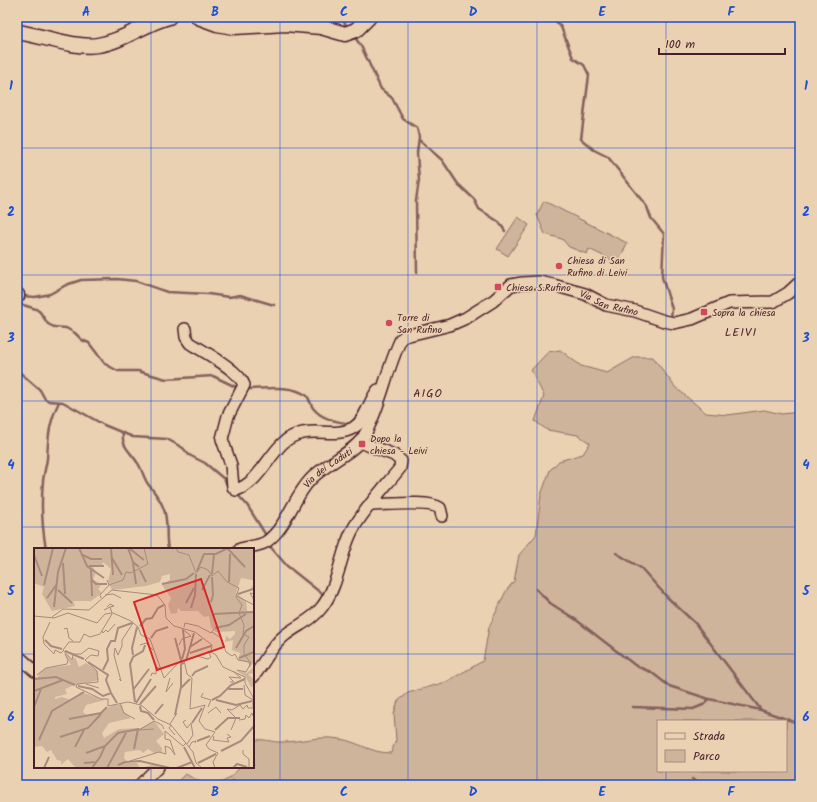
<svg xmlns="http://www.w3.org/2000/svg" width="817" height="802" font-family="Kalam,sans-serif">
<rect width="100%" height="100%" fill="#ead1b2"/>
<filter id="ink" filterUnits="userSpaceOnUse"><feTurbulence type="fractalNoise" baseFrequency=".025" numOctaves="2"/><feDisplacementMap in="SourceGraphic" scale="8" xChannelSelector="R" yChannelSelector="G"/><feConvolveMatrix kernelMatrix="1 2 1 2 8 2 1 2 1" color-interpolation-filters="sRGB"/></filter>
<g filter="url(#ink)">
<g fill="#cfb49c" stroke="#8c6a64" fill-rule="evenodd">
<polygon points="544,201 627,243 618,263 589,249 587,254 569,247 562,239 545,234 537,215"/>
<polygon points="518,217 529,225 508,256 497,249"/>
<path d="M560 350 581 366 607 373 635 357H653L675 387 706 413 728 415 764 410 782 414 800 412V785H174L185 774C192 777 202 784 210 784 222 786 233 776 240 767H253L254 740C265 739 268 741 278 742 298 743 318 735 340 739 359 742 370 753 391 753L396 740 394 714 398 701 408 693 446 682 483 661 489 627 506 591 514 581 519 555 536 535 541 495 550 470 559 461 583 454 590 443 578 435 547 430 535 421 544 396 531 370 548 352ZM658 721H786V771H658Z"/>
</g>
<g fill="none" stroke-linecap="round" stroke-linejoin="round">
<g stroke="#84605c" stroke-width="2.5">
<polyline points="341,17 347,27"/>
<polyline points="552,17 561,27 573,58 584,65 589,75 581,139 594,150 608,157 647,207 651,218 664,234 662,277 672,309 671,318"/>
<polyline points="354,36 361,46 381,89 392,98 403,119 417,128 419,137 417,153 419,180 416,201 417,273"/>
<polyline points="419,140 442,160 458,184 474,199 479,209 499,222 505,231"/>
<polyline points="22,296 35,297 50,294 66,285 81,280 117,279 136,281 167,292 208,294 229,297 240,295 274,305"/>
<polyline points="17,303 36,309 40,312 48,324 54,327 66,328 75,333 82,340 89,343 105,364 118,371 138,371 166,379 213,376 238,388"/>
<polyline points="17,370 40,390 45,399 49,401 63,402 104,425 133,437 167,439 183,448 189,455 205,463 218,474 224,479 229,489"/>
<path d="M245 389C265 389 289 384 306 395 310 398 310 404 313 408 322 420 339 422 352 424"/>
<path d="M123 433C121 447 131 452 137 462 142 468 143 477 148 484 154 492 159 497 163 507 169 520 165 535 168 549"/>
<polyline points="237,494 247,505 267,537"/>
<polyline points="268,544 287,566 326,597"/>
<path d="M46 549C42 527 41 503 43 481 44 473 46 466 47 459 48 438 49 422 59 402"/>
<polyline points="616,553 641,568 667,597 695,623 761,710"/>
<polyline points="536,589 550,603 575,619 636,666 651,672 669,686 709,699 761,710 800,724"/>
<polyline points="632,707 693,709 703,705 709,699"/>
<polyline points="692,779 701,785"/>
<polyline points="231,785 233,781"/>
</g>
<defs>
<g id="minor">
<polyline points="232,26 245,17"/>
<path d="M185 329 186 337 190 343C204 352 239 370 244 385L228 416 222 439 231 465 233 487 236 490C258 483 267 458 283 443 306 422 332 440 353 428 366 421 369 400 378 390"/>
<path d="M371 505C388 505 428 500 440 508L442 516"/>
<path id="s1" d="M240 549C248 547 259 546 266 542 287 527 293 498 310 480 324 464 355 452 364 436 381 406 386 370 401 339L405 336 450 325 466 318 493 301 511 285 522 283 539 282 553 285 585 294 606 305 635 311 664 321 674 323 692 319 729 303 773 302 788 293 800 282"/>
<polyline points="17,655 35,671"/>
<path d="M253 677C264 664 270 647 284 636 297 625 312 621 322 607 339 585 340 554 352 531 363 510 385 487 400 468L401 461 394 455 360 442"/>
<polyline points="140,785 158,767"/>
</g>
<g id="major">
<polyline points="198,17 217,24 234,27 285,24 321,27 345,34 356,30 369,17"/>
<path d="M17 32C41 35 75 49 98 45 124 41 145 23 169 17"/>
<polyline points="17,295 17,296"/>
</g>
</defs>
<use href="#minor" stroke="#4a1f2b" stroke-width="14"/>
<use href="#major" stroke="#4a1f2b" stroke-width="17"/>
<use href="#minor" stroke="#ead1b2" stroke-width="11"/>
<use href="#major" stroke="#ead1b2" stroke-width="14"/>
</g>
</g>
<path fill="none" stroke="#1d4ed8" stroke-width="1" stroke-opacity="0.55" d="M151 17V549M280 17V785M408 17V785M537 17V785M666 17V721M17 148H800M17 275H800M17 401H800M17 527H800M17 654H35M253 654H800M151 767V785M666 771V785"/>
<g fill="#d1495b" stroke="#ead1b2" stroke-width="1.5">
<circle cx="559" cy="266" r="4"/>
<rect x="494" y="283" width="8" height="8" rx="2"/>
<rect x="700" y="308" width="8" height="8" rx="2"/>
<circle cx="389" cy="323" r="4"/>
<rect x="358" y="440" width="8" height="8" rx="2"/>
</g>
<g text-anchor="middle" stroke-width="3" stroke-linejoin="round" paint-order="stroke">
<g font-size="10" fill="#4a1f2b" stroke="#ead1b2" text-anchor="start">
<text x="567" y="264">Chiesa di San<tspan x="567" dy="12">Rufino di Leivi</tspan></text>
<text x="506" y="291">Chiesa S.Rufino</text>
<text x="712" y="316">Sopra la chiesa</text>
<text x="397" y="321">Torre di<tspan x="397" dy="12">San Rufino</tspan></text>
<text x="370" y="442">Dopo la<tspan x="370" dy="12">chiesa - Leivi</tspan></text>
</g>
<g font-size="10" fill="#4a1f2b" stroke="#ead1b2">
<text dy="4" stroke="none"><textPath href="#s1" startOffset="504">Via San Rufino</textPath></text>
<text dy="4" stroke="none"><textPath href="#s1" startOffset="125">Via dei Caduti</textPath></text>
</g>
<g font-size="12" letter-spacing="1" fill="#4a1f2b" stroke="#ead1b2">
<text x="741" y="336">LEIVI</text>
<text x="428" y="397">AIGO</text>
</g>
</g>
<g transform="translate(34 548)">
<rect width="220" height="220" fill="#ead1b2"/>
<path d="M0 0H220V39L216 42 220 35 218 32 207 30 202 45 212 53 213 63 220 64V113L217 118 216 115 204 112 206 105 198 102 199 92 191 94 192 88 196 91 201 86V83L182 84 177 79 175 68 170 69 164 63H147L144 60 143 65 137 66 134 57 137 50 128 37 136 32V26L128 28 126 34 112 38 78 42 74 33 77 21 69 14 68 19 58 17 62 24 59 32 68 36 64 41 68 45 57 53H39L41 58 18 63 8 46 10 39 0 35ZM29 103 38 113 39 109 42 111 45 119 52 115 63 123 65 132 38 138 31 141 33 146 21 149V151L28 149 37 152 47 144 71 152 52 157 49 164 53 167 66 165 79 157H88L90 164 97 170 75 175 68 185 70 190 85 181 107 180 120 173 130 186 122 193 128 200V204L120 205 114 201 109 205 106 202 91 204 90 210 94 215H103L106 220 118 217 132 220H42L34 211 27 217V213L23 212 17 202 13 204 8 198 0 199V128L4 130 5 125 11 120 37 117ZM220 119V125L214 126 218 130 220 129V138L217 139 211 128 201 122 213 125Z" fill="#cfb49c"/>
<path fill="none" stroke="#ab8b7d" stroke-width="2" d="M45 0 53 18 70 30M77 0 79 27M94 0 99 14 105 19M95 0 110 12M194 1 211 19M0 7 8 28M49 7 57 11H68M78 10 88 27M29 15 31 46M99 15 102 36M55 18H70M57 21 58 48M106 22 112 34M163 23 170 6H182L194 0M178 26 180 6M57 31 62 36H73M195 34 196 6M128 36 152 31 160 25M10 37 19 0M24 42 38 55M168 42 176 27M204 46 219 41M13 50 23 36M177 54 179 47 178 29M152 55 160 40M20 59 24 24 32 0M157 60 161 47 162 26M180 66 220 64M106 78 112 71 118 70 124 60 130 57M181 80 195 77 212 66M117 90 122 83 134 79M141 90 148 116M11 92 17 98 28 101M156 99 168 91M202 100 212 83 220 78M31 103 50 111M156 105 177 98M99 107 98 100 103 79M205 110 220 104M148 111 151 101 149 82M152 113 160 85M54 114 74 127 72 132 77 145M69 122 74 112 73 101 77 93H81L84 80 98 75M158 128 161 124 174 118M0 131 22 129 41 137M44 138 58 141 69 148 77 145 83 155M147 140 156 131M194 141H209M99 142 115 121M0 143 29 132M178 152 186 148 197 137 211 131M182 152 202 157 218 153M101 154 96 116 99 109 109 103 111 97M102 155 117 131M106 156 122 138M106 158 107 163 114 165 120 172M0 159 7 141M121 166 129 156M141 167 147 139V116L150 115M35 171 67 165 73 159M158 175 168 160M181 182 194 170H206M26 189 54 180 67 166M5 192 18 163 50 144M163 193 176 188M41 199 50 182M150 199 161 220M100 201 104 181M187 203 207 193 220 178M52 205 71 198M50 215 62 214M164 215 182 206M84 217 91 214 106 213 136 220M10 220 15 209M58 220 66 209 71 198 84 185 105 181M73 220 93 183M143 220 158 214M199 220 203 216 213 219"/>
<path fill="none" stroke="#aa8a7c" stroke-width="1" d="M142 0 144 4 155 7 162 25 167 19 174 22 178 28 184 23 193 34 205 40 202 49 208 57 205 65 210 77 209 86 215 89 210 97V106L217 115 212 124 203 122M75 37 89 32 92 24 97 25 114 16 110 0M220 46 216 45 220 52M71 47 79 46 87 50M203 48 220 57M67 50 66 47 75 37 73 32M73 59 76 56 80 58 76 59M70 62 76 59 78 65M0 68 20 70 34 65 63 75 71 66 79 65 97 73 104 79 107 87 116 91 130 130 146 113 150 112 153 126 158 130 156 161 171 157 165 173 171 181 181 184 172 197 175 201 184 205 179 214 181 220M18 69 29 61 55 62 78 42 123 47 131 57 132 70 140 78 161 84 178 97 177 104 182 107 189 119 211 129V135L219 149V160M16 74 9 89 10 96 20 106 21 102 27 105 29 103M150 79 151 75 164 78 177 85 180 81M30 81 33 80 35 90 39 93M68 83 69 85 72 82 74 84 81 76M178 84 187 90 192 104 198 108 201 106 204 112 215 114 216 119M106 97 112 95 119 102M145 97 148 91 157 88 147 80M29 102 38 112 39 106H47L55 100 65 103 64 108 57 107 51 112 63 123 64 134 43 136 42 139 67 151H74V158L94 154 107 157 124 171 137 177 159 204 162 215 168 220M29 102 35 94H46L50 86 56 89 66 86 78 66M163 108 174 111 177 109 174 103 177 105M3 127 12 120 33 116 34 112 31 106M117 128 118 125 122 126V119L126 121M136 130 132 144 139 135M85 131 87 133 80 107 81 100 84 107 88 98V92L99 75M196 134H200L195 129 207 130 199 123M52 136 65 140M210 137 211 147 219 152M169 145 167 149 177 152 174 159M86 156 90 165 101 171M174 165 182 159 187 165M152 172 149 174 153 180 157 175 159 187 153 196M205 172 211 171 212 167 215 170 218 165 220 170M136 176 143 165M137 177 135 180 141 187M120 181 105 182 120 173 128 177 130 181M197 182 202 170 193 161 198 162 206 157 209 161 213 157 214 160H219M131 183 149 198 152 195M180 188 179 192 195 194 193 190 197 189 193 186M155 199 158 194 162 193 161 195M209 202V206L215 211V220M96 213 125 204 132 206 131 198 136 200 141 207 136 192 131 191V183"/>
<path fill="#d62828" fill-opacity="0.15" stroke="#d62828" stroke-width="2" d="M167 31 190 99 123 122 100 54Z"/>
<rect width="220" height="220" fill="none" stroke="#4a1f2b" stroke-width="2"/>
</g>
<rect width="817" height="802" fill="none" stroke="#ead1b2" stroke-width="44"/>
<rect x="657" y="720" width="130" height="52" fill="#ead1b2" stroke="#aa8a7c"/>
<rect x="665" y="733" width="20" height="6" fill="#ead1b2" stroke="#aa8a7c"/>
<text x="693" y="740" font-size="12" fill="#4a1f2b">Strada</text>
<rect x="665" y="750" width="20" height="12" fill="#cfb49c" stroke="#aa8a7c"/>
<text x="693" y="760" font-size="12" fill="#4a1f2b">Parco</text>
<path d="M659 48v6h126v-6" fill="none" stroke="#4a1f2b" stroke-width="2"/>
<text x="665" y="48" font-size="12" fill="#4a1f2b" stroke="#ead1b2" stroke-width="3" paint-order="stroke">100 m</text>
<rect x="22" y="22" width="773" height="758" fill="none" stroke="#1d4ed8" stroke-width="1.5"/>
<g font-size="13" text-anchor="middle" font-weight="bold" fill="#1d4ed8">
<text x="86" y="16">A</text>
<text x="215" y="16">B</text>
<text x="344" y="16">C</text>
<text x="473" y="16">D</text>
<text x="602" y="16">E</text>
<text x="731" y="16">F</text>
<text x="11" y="90">1</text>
<text x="806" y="90">1</text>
<text x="11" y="216">2</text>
<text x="806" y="216">2</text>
<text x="11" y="342">3</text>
<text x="806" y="342">3</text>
<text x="11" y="469">4</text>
<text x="806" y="469">4</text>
<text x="11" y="595">5</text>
<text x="806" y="595">5</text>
<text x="11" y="721">6</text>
<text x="806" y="721">6</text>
<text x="86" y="796">A</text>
<text x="215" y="796">B</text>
<text x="344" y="796">C</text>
<text x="473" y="796">D</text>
<text x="602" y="796">E</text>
<text x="731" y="796">F</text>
</g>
</svg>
